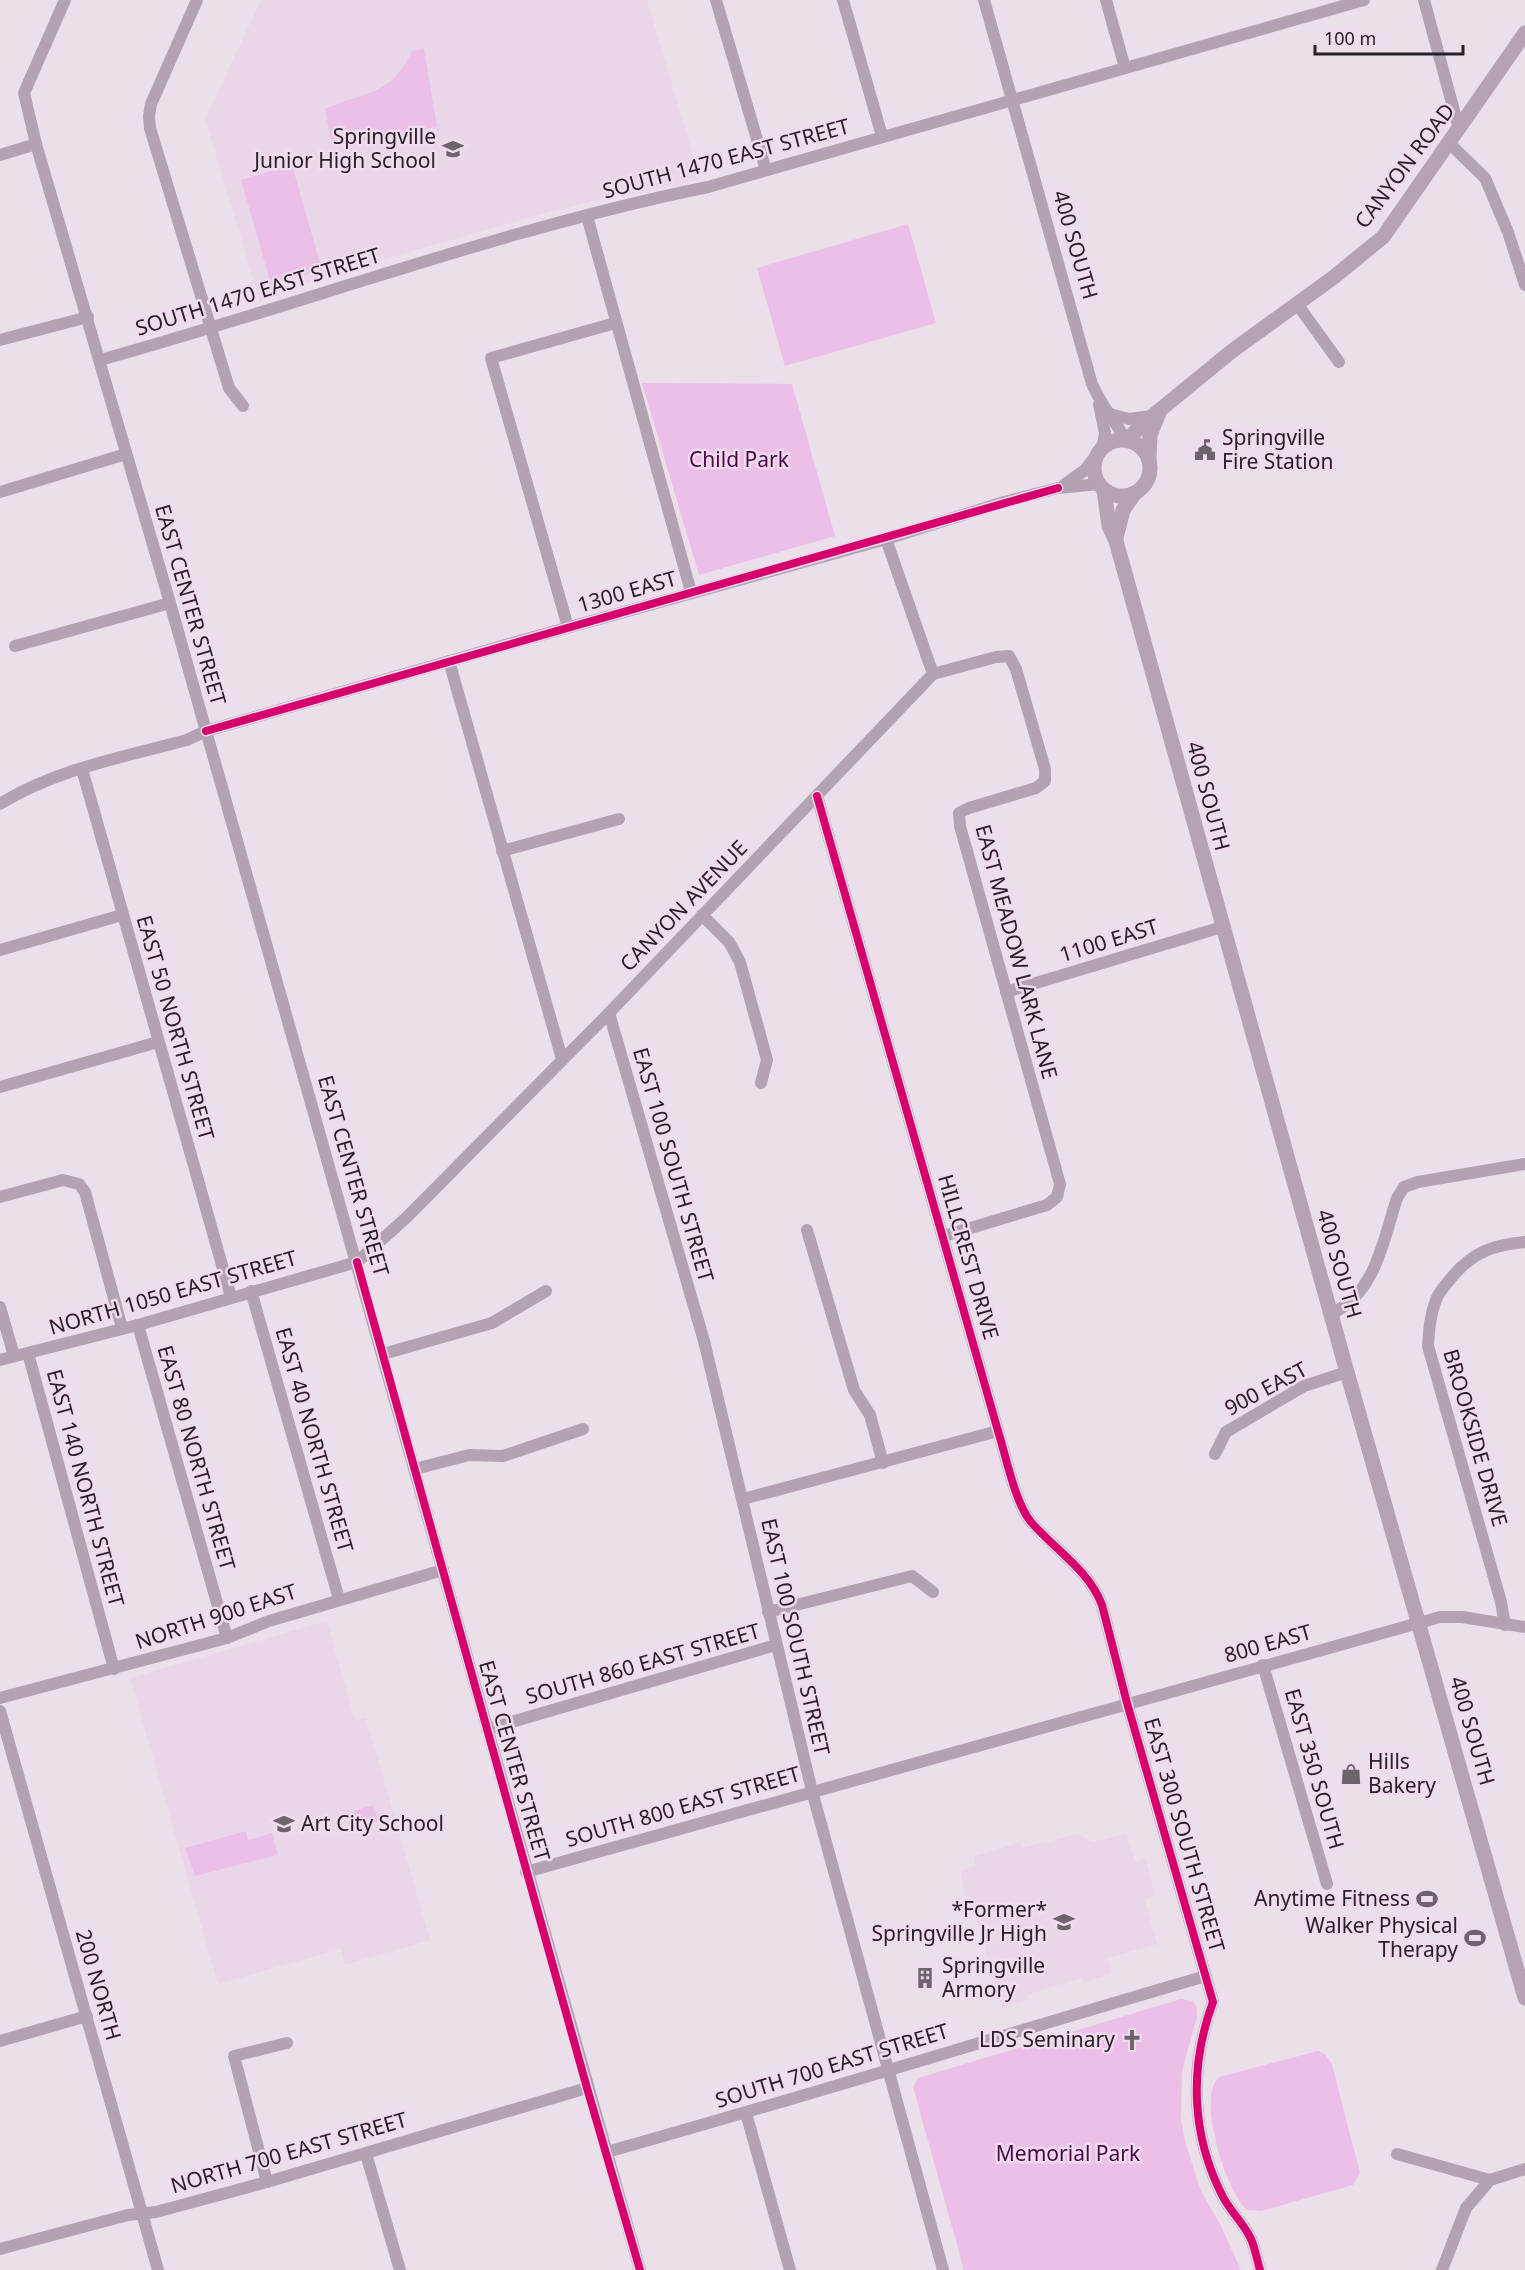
<svg xmlns="http://www.w3.org/2000/svg" width="1525" height="2270" font-family="'Noto Sans',sans-serif">
<rect width="100%" height="100%" fill="#ebdfea"/>
<g fill="#ead6e9">
<polygon points="261,0 647,0 700,179 634,194 622,193 535,216 392,257 277,292 260,301 205,119"/>
<polygon points="327,1621 355,1721 366,1718 430,1940 345,1965 341,1949 218,1984 130,1678"/>
<polygon points="1078,1834 1093,1842 1126,1834 1136,1862 1145,1858 1155,1895 1145,1899 1157,1944 1108,1958 1112,1973 1084,1983 1082,1978 1051,1987 1027,1995 1028,2000 1002,2008 970,1896 965,1897 960,1871 976,1866 974,1857 1020,1842 1022,1848"/>
</g>
<g fill="#ecbfe9">
<path d="M424 49 437 127 332 146 325 109C366 91 390 97 412 51Z"/>
<polygon points="292,165 322,270 271,284 241,180"/>
<polygon points="908,224 936,323 785,366 757,268"/>
<polygon points="642,383 792,384 835,536 699,575"/>
<polygon points="374,1805 379,1822 359,1827 354,1811"/>
<polygon points="246,1831 248,1840 272,1833 278,1855 195,1876 185,1848"/>
<polygon points="1181,1999 1193,2001 1197,2007 1197,2017 1182,2071 1181,2120 1185,2141 1201,2191 1221,2226 1241,2270 964,2270 913,2087 918,2078"/>
<path d="M1318 2051 1325 2054 1332 2064 1360 2173 1353 2185 1261 2211 1247 2210C1226 2192 1196 2097 1219 2077Z"/>
</g>
<g fill="none" stroke-linecap="round" stroke-linejoin="round">
<g stroke="#b3a3b2" stroke-width="12">
<polyline points="65,0 24,93 36,144 170,603 640,2270"/>
<polyline points="197,0 151,104 149,116 150,128 229,388 243,406"/>
<polyline points="716,0 766,170"/>
<polyline points="843,0 882,136"/>
<path d="M984 0 1092 384C1101 405 1115 421 1126 440"/>
<polyline points="1106,0 1125,68"/>
<polyline points="1424,0 1459,129"/>
<polyline points="1449,143 1485,178 1508,232 1525,285"/>
<polyline points="0,155 36,144"/>
<polyline points="587,216 691,592"/>
<polyline points="1297,304 1339,362"/>
<polyline points="0,340 88,317"/>
<path d="M100 360C303 304 501 229 708 187L1364 0"/>
<polyline points="1099,404 1105,433 1102,449"/>
<polyline points="1110,414 1129,419 1152,416"/>
<polyline points="1064,485 1085,470 1099,452"/>
<polyline points="0,492 126,454"/>
<polyline points="886,539 933,674"/>
<polyline points="568,627 491,358 615,323"/>
<polyline points="15,646 170,603"/>
<polyline points="449,661 562,1059"/>
<polyline points="933,674 996,657 1009,656 1016,669 1045,769 1045,781 1036,788 969,808 959,813 960,826 1060,1184 1057,1197 1047,1205 944,1236"/>
<polyline points="82,769 231,1297"/>
<path d="M817 796 998 1431C1006 1456 1015 1503 1031 1522 1055 1550 1088 1569 1102 1605L1127 1703 1213 2002C1189 2067 1191 2135 1223 2197 1231 2212 1244 2224 1251 2239 1255 2248 1257 2260 1260 2270"/>
<path d="M0 804C56 769 124 757 187 740L206 731 502 646 886 539 1004 502 1058 488 1099 484"/>
<polyline points="502,851 619,819"/>
<polyline points="702,915 729,942 740,962 767,1060 761,1083"/>
<polyline points="0,950 122,915"/>
<polyline points="1006,992 1222,927"/>
<polyline points="609,1013 704,1341 812,1791 943,2270"/>
<polyline points="0,1087 158,1042"/>
<polyline points="0,1197 63,1180 79,1184 85,1192 122,1328"/>
<polyline points="807,1230 854,1390 870,1415 883,1463"/>
<polyline points="251,1291 339,1599"/>
<polyline points="0,1307 14,1356"/>
<path d="M1331 1314C1376 1293 1383 1241 1397 1198L1404 1187 1418 1182 1525 1164"/>
<polyline points="138,1325 227,1638"/>
<polyline points="28,1353 114,1669"/>
<polyline points="383,1354 492,1323 546,1291"/>
<polyline points="0,1360 138,1325 357,1262 407,1217 609,1013 933,674"/>
<polyline points="1215,1454 1226,1432 1304,1386 1347,1372"/>
<polyline points="415,1469 469,1455 503,1456 583,1429"/>
<polyline points="743,1499 998,1431"/>
<polyline points="768,1612 912,1576 933,1592"/>
<path d="M1505 1625 1501 1602 1428 1346C1429 1330 1430 1315 1436 1300 1439 1291 1446 1285 1452 1277 1473 1252 1493 1245 1525 1242"/>
<polyline points="1263,1665 1327,1884"/>
<polyline points="0,1698 227,1638 269,1621 443,1570"/>
<polyline points="0,1711 158,2270"/>
<polyline points="487,1729 776,1645"/>
<polyline points="526,1872 1440,1617 1462,1617 1525,1627"/>
<polyline points="0,2041 87,2016"/>
<polyline points="746,2113 790,2270"/>
<path d="M607 2152C807 2096 1006 2034 1206 1976"/>
<polyline points="366,2154 400,2270"/>
<polyline points="1397,2154 1490,2180"/>
<polyline points="267,2182 234,2056 287,2043"/>
<polyline points="0,2249 128,2215 156,2212 267,2182 587,2088"/>
<polyline points="1442,2270 1466,2208 1490,2180 1525,2169"/>
</g>
<g stroke="#b5a3b4" stroke-width="15">
<circle cx="1122" cy="468" r="28"/>
<polyline points="1127,440 1144,423 1232,351 1334,277 1383,237 1525,33"/>
<polyline points="1149,459 1150,435 1159,413"/>
<polyline points="1104,490 1109,526 1116,541 1347,1372 1525,1998"/>
<polyline points="1116,538 1123,510 1135,493"/>
</g>
<defs>
<g id="cycleway">
<polyline points="206,731 1058,488"/>
<path d="M817 796 998 1431C1006 1456 1015 1503 1031 1522 1055 1550 1088 1569 1102 1605L1127 1703 1213 2002C1189 2067 1191 2135 1223 2197 1231 2212 1244 2224 1251 2239 1255 2248 1257 2260 1260 2270"/>
<polyline points="357,1262 587,2088 640,2270"/>
</g>
</defs>
<use href="#cycleway" stroke="#f0daee" stroke-width="11"/>
<use href="#cycleway" stroke="#d6006c" stroke-width="8"/>
</g>
<defs>
<symbol id="school-bare" viewBox="-9 -9 18 18"><path d="M0-5L7-2L0 1L-7-2ZM-4 1L0 2.5L4 1V4Q0 6-4 4Z" fill="#6c636b" stroke="#f0daee" stroke-width="2.5" paint-order="stroke"/></symbol>
<symbol id="civic-bare" viewBox="-9 -9 18 18"><path d="M-.6-6.5H3V-4.5H.6V-3L4-1V1h2V6H-6V1h2V-1L-.6-3ZM-1.2 2.5V6h2.4V2.5Z" fill="#6c636b" stroke="#f0daee" stroke-width="2.5" paint-order="stroke"/></symbol>
<symbol id="shop-bare" viewBox="-9 -9 18 18"><path d="M-5-2.5h2.3a2.7 3.5 0 0 1 5.4 0H5L5.5 6h-11ZM-1.5-2.5h3a1.5 2.3 0 0 0-3 0Z" fill="#6c636b" stroke="#f0daee" stroke-width="2.5" paint-order="stroke"/></symbol>
<symbol id="stadium-bare" viewBox="-9 -9 18 18"><path d="M0-5a6.5 5 0 1 0 0 10a6.5 5 0 1 0 0-10ZM-3.5-1.8h7v3.6h-7Z" fill="#6c636b" stroke="#f0daee" stroke-width="2.5" paint-order="stroke"/></symbol>
<symbol id="building-bare" viewBox="-9 -9 18 18"><path d="M-4-6H4V6H1V3H-1V6H-4ZM-2.5-4.3h1.7v1.8h-1.7ZM.8-4.3h1.7v1.8H.8ZM-2.5-1h1.7V.8h-1.7ZM.8-1h1.7V.8H.8Z" fill="#6c636b" stroke="#f0daee" stroke-width="2.5" paint-order="stroke"/></symbol>
<symbol id="church-bare" viewBox="-9 -9 18 18"><path d="M-1.2-6h2.4v3.5h3.3v2.4h-3.3V6h-2.4V-.1h-3.3v-2.4h3.3Z" fill="#6c636b" stroke="#f0daee" stroke-width="2.5" paint-order="stroke"/></symbol>
</defs>
<g fill-rule="evenodd">
<use href="#school-bare" x="438" y="134" width="30" height="30"/>
<use href="#civic-bare" x="1190" y="435" width="30" height="30"/>
<use href="#shop-bare" x="1336" y="1759" width="30" height="30"/>
<use href="#school-bare" x="269" y="1809" width="30" height="30"/>
<use href="#stadium-bare" x="1412" y="1884" width="30" height="30"/>
<use href="#school-bare" x="1049" y="1907" width="30" height="30"/>
<use href="#stadium-bare" x="1460" y="1923" width="30" height="30"/>
<use href="#building-bare" x="910" y="1963" width="30" height="30"/>
<use href="#church-bare" x="1117" y="2025" width="30" height="30"/>
</g>
<g text-anchor="middle" stroke-width="5" stroke-linejoin="round" paint-order="stroke">
<g font-size="21" fill="#282027" stroke="#f0daee" text-anchor="end">
<text x="436" y="144">Springville<tspan x="436" dy="24">Junior High School</tspan></text>
<text x="1222" y="445" text-anchor="start">Springville<tspan x="1222" dy="24">Fire Station</tspan></text>
<text x="1368" y="1769" text-anchor="start">Hills<tspan x="1368" dy="24">Bakery</tspan></text>
<text x="301" y="1831" text-anchor="start">Art City School</text>
<text x="1410" y="1906">Anytime Fitness</text>
<text x="1047" y="1917">*Former*<tspan x="1047" dy="24">Springville Jr High</tspan></text>
<text x="1458" y="1933">Walker Physical<tspan x="1458" dy="24">Therapy</tspan></text>
<text x="942" y="1973" text-anchor="start">Springville<tspan x="942" dy="24">Armory</tspan></text>
<text x="1115" y="2047">LDS Seminary</text>
</g>
<g font-size="21" fill="#282027" stroke="#f0daee">
<text transform="translate(726 159) rotate(-15)" y="7">SOUTH 1470 EAST STREET</text>
<text transform="translate(1405 166) rotate(-53)" y="7">CANYON ROAD</text>
<text transform="translate(1075 245) rotate(74)" y="7">400 SOUTH</text>
<text transform="translate(258 292) rotate(-17)" y="7">SOUTH 1470 EAST STREET</text>
<text transform="translate(627 592) rotate(-16)" y="7">1300 EAST</text>
<text transform="translate(190 605) rotate(74)" y="7">EAST CENTER STREET</text>
<text transform="translate(1208 796) rotate(75)" y="7">400 SOUTH</text>
<text transform="translate(684 906) rotate(-46)" y="7">CANYON AVENUE</text>
<text transform="translate(1109 941) rotate(-17)" y="7">1100 EAST</text>
<text transform="translate(1016 952) rotate(75)" y="7">EAST MEADOW LARK LANE</text>
<text transform="translate(175 1028) rotate(74)" y="7">EAST 50 NORTH STREET</text>
<text transform="translate(673 1165) rotate(74)" y="7">EAST 100 SOUTH STREET</text>
<text transform="translate(353 1176) rotate(74)" y="7">EAST CENTER STREET</text>
<text transform="translate(968 1257) rotate(74)" y="7">HILLCREST DRIVE</text>
<text transform="translate(1339 1264) rotate(74)" y="7">400 SOUTH</text>
<text transform="translate(173 1293) rotate(-16)" y="7">NORTH 1050 EAST STREET</text>
<text transform="translate(1266 1389) rotate(-28)" y="7">900 EAST</text>
<text transform="translate(1475 1438) rotate(74)" y="7">BROOKSIDE DRIVE</text>
<text transform="translate(314 1440) rotate(74)" y="7">EAST 40 NORTH STREET</text>
<text transform="translate(196 1458) rotate(74)" y="7">EAST 80 NORTH STREET</text>
<text transform="translate(85 1488) rotate(75)" y="7">EAST 140 NORTH STREET</text>
<text transform="translate(216 1617) rotate(-18)" y="7">NORTH 900 EAST</text>
<text transform="translate(795 1637) rotate(77)" y="7">EAST 100 SOUTH STREET</text>
<text transform="translate(1268 1644) rotate(-16)" y="7">800 EAST</text>
<text transform="translate(643 1664) rotate(-16)" y="7">SOUTH 860 EAST STREET</text>
<text transform="translate(1472 1731) rotate(74)" y="7">400 SOUTH</text>
<text transform="translate(514 1761) rotate(74)" y="7">EAST CENTER STREET</text>
<text transform="translate(1314 1769) rotate(74)" y="7">EAST 350 SOUTH</text>
<text transform="translate(683 1807) rotate(-16)" y="7">SOUTH 800 EAST STREET</text>
<text transform="translate(1184 1835) rotate(74)" y="7">EAST 300 SOUTH STREET</text>
<text transform="translate(98 1985) rotate(74)" y="7">200 NORTH</text>
<text transform="translate(832 2066) rotate(-17)" y="7">SOUTH 700 EAST STREET</text>
<text transform="translate(289 2153) rotate(-16)" y="7">NORTH 700 EAST STREET</text>
</g>
<g font-size="21" fill="#490649" stroke="#f0daee">
<text x="739" y="467">Child Park</text>
<text x="1068" y="2161">Memorial Park</text>
</g>
</g>
<path d="M1315 45v9h148v-9" fill="none" stroke="#282027" stroke-width="3"/>
<text x="1324" y="45" font-size="18" fill="#282027" stroke="#f0daee" stroke-width="4.5" paint-order="stroke">100 m</text>
</svg>
